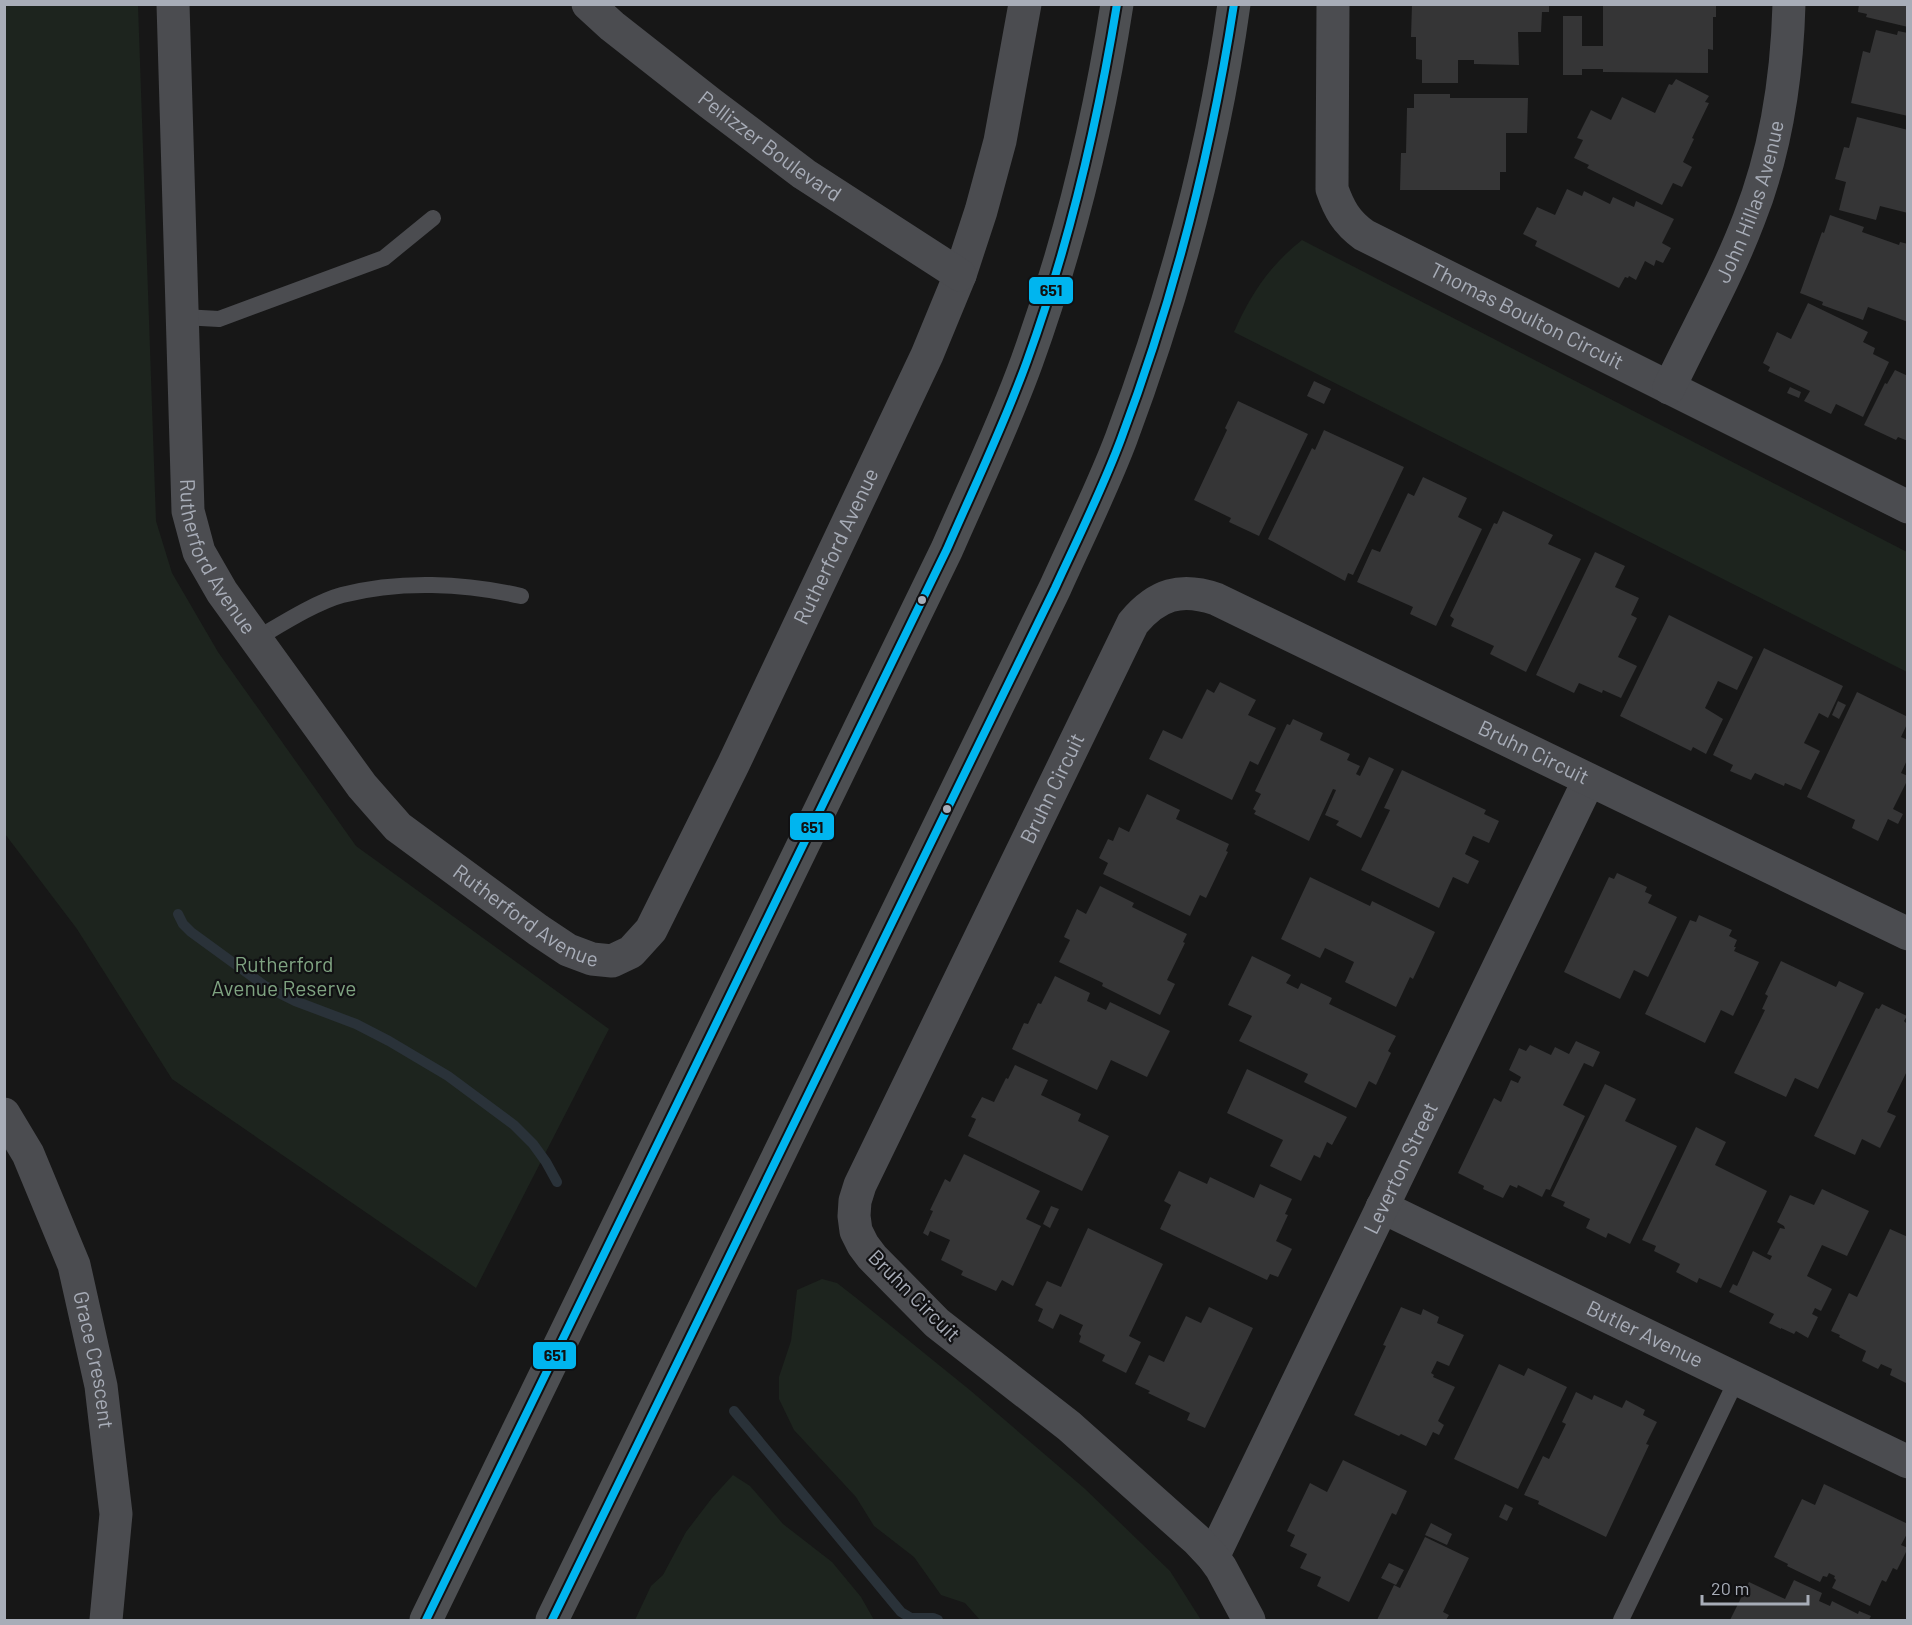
<svg xmlns="http://www.w3.org/2000/svg" width="1912" height="1625" font-family="Barlow,sans-serif">
<rect width="100%" height="100%" fill="#171717"/>
<g fill="#1d241e">
<polygon points="5,4 138,5 156,521 172,573 218,652 356,846 609,1029 476,1288 172,1079 77,929 5,834"/>
<path d="M1302 240 1907 552V672L1234 332C1250 295 1270 265 1302 240Z"/>
<polygon points="822,1279 837,1283 855,1297 971,1391 1084,1488 1170,1571 1201,1620 980,1620 965,1603 941,1595 914,1557 874,1526 856,1497 794,1430 779,1399 779,1377 791,1341 797,1290"/>
<polygon points="733,1475 750,1486 783,1524 832,1562 861,1597 874,1620 635,1620 651,1586 663,1575 686,1532 712,1498"/>
</g>
<g fill="none" stroke-linecap="round" stroke-linejoin="round">
<g stroke="#2a3239" stroke-width="10">
<polyline points="178,914 183,924 191,932 265,986 295,1001 356,1024 389,1041 448,1076 514,1125 533,1144 546,1162 557,1182"/>
<polyline points="734,1411 901,1612 911,1618 933,1618 938,1620"/>
</g>
</g>
<g fill="#353536">
<polygon points="1412,4 1549,4 1549,12 1542,12 1541,32 1518,32 1519,65 1474,64 1474,60 1458,60 1458,83 1422,83 1422,60 1416,59 1416,37 1411,37"/>
<polygon points="1603,4 1716,4 1716,17 1713,17 1713,50 1708,49 1708,73 1603,72 1603,69 1582,69 1582,75 1563,75 1563,16 1582,16 1582,46 1603,46"/>
<polygon points="1859,4 1908,4 1908,27 1866,17 1867,14 1858,12"/>
<polygon points="1876,30 1897,35 1898,31 1908,33 1908,116 1851,103 1863,51 1870,53"/>
<polygon points="1676,79 1709,96 1705,102 1709,103 1692,138 1694,139 1683,162 1692,167 1682,187 1673,183 1662,205 1587,168 1589,165 1574,158 1583,140 1577,138 1591,110 1611,120 1622,97 1655,113 1669,84 1672,85"/>
<polygon points="1414,94 1450,94 1450,98 1528,98 1527,133 1506,133 1506,172 1500,172 1500,190 1400,190 1401,153 1406,153 1407,108 1414,108"/>
<polygon points="1857,117 1908,130 1908,213 1880,206 1876,220 1839,210 1846,182 1835,179 1844,147 1849,148"/>
<polygon points="1567,189 1582,196 1584,191 1610,204 1613,197 1634,207 1636,201 1674,219 1662,243 1671,248 1663,263 1656,260 1654,266 1645,261 1636,280 1629,276 1628,278 1625,277 1619,288 1535,246 1537,241 1523,234 1537,207 1555,215"/>
<polygon points="1830,215 1864,227 1862,232 1899,245 1900,242 1908,244 1908,322 1868,307 1863,320 1822,305 1823,302 1800,293 1822,232 1824,233"/>
<polygon points="1808,303 1868,332 1863,342 1875,348 1873,354 1889,362 1863,417 1836,404 1831,414 1804,401 1810,391 1768,371 1770,367 1763,363 1777,332 1791,339"/>
<polygon points="1895,370 1908,376 1908,441 1898,437 1896,440 1864,425 1885,383 1887,384"/>
<polygon points="1314,381 1331,389 1324,404 1307,396"/>
<polygon points="1790,387 1801,392 1799,398 1787,393"/>
<polygon points="1238,401 1308,434 1259,536 1229,522 1231,518 1194,500 1227,430 1225,428"/>
<polygon points="1324,430 1404,467 1353,575 1348,573 1345,581 1268,539 1312,448 1315,450"/>
<polygon points="1423,477 1467,498 1458,517 1482,529 1436,626 1410,614 1413,607 1357,582 1372,549 1380,552 1408,493 1414,496"/>
<polygon points="1503,511 1553,535 1548,544 1581,559 1526,672 1490,654 1494,646 1451,626 1454,619 1450,616 1494,523 1497,524"/>
<polygon points="1595,552 1625,566 1615,587 1639,598 1631,615 1637,618 1618,657 1637,666 1621,698 1603,690 1602,693 1579,683 1574,693 1536,675"/>
<polygon points="1669,615 1753,657 1737,690 1718,681 1705,708 1723,719 1706,754 1693,747 1691,751 1620,716"/>
<polygon points="1764,648 1843,686 1828,718 1819,713 1804,743 1820,751 1801,790 1785,783 1784,786 1755,773 1751,780 1730,771 1733,765 1713,755"/>
<polygon points="1220,682 1256,700 1248,715 1276,728 1258,765 1250,761 1232,800 1149,759 1163,730 1182,739 1207,689 1214,693"/>
<polygon points="1857,692 1908,717 1908,722 1901,737 1908,740 1908,758 1901,773 1908,776 1908,779 1893,809 1903,814 1898,824 1888,819 1878,841 1852,828 1855,820 1807,797"/>
<polygon points="1838,701 1846,705 1839,719 1832,715"/>
<polygon points="1293,719 1323,733 1320,740 1350,754 1347,760 1360,766 1356,774 1360,776 1369,757 1394,769 1361,838 1336,825 1339,821 1325,815 1336,790 1333,789 1309,841 1254,814 1256,811 1253,809 1261,794 1255,791 1287,724 1290,725"/>
<polygon points="1402,770 1486,810 1484,814 1499,821 1489,843 1473,836 1465,854 1479,861 1468,884 1453,877 1439,908 1361,870 1390,810 1384,808"/>
<polygon points="1147,794 1180,810 1176,819 1229,844 1226,851 1228,852 1206,898 1200,895 1190,916 1103,874 1108,863 1099,858 1108,839 1113,841 1119,827 1129,832"/>
<polygon points="1617,873 1647,887 1645,892 1652,895 1648,903 1677,917 1648,977 1634,970 1620,999 1564,972 1609,877 1614,879"/>
<polygon points="1310,877 1370,906 1372,901 1435,932 1413,979 1410,977 1396,1007 1345,982 1354,962 1325,948 1320,958 1281,939"/>
<polygon points="1100,886 1134,903 1132,907 1187,934 1183,942 1185,943 1167,980 1175,984 1160,1015 1102,986 1103,983 1059,962 1070,940 1064,937 1077,909 1086,914"/>
<polygon points="1699,915 1732,930 1729,936 1737,940 1734,947 1736,947 1734,951 1759,962 1733,1016 1721,1010 1705,1043 1645,1014 1690,920 1696,922"/>
<polygon points="1252,956 1291,975 1286,983 1298,989 1301,983 1332,998 1329,1004 1396,1036 1388,1051 1391,1053 1376,1085 1369,1081 1356,1108 1304,1082 1308,1074 1239,1041 1252,1016 1228,1005"/>
<polygon points="1781,961 1836,987 1839,981 1864,993 1818,1089 1795,1078 1786,1097 1734,1073 1765,1010 1762,1009 1768,996 1765,994"/>
<polygon points="1055,976 1090,993 1087,1001 1106,1010 1110,1002 1170,1031 1147,1077 1111,1060 1097,1090 1012,1049 1024,1023 1028,1024 1038,1003 1041,1004"/>
<polygon points="1882,1004 1907,1016 1904,1021 1908,1025 1908,1069 1887,1112 1896,1116 1880,1148 1862,1139 1855,1155 1814,1136 1876,1008 1879,1009"/>
<polygon points="1576,1041 1600,1052 1593,1067 1584,1063 1563,1105 1585,1116 1550,1190 1546,1189 1542,1197 1518,1185 1517,1188 1510,1185 1503,1198 1483,1189 1484,1186 1458,1173 1494,1098 1501,1102 1511,1080 1518,1083 1521,1077 1509,1070 1519,1048 1526,1051 1530,1045 1551,1055 1555,1047 1569,1054"/>
<polygon points="1015,1065 1048,1080 1041,1095 1081,1114 1078,1121 1109,1136 1082,1191 968,1136 976,1119 971,1117 982,1097 994,1102 1006,1078 1008,1079"/>
<polygon points="1247,1069 1347,1117 1332,1145 1327,1142 1320,1158 1314,1155 1301,1181 1270,1166 1283,1140 1227,1113"/>
<polygon points="1605,1084 1636,1099 1625,1121 1677,1146 1630,1244 1608,1233 1606,1238 1586,1228 1590,1219 1563,1206 1565,1202 1551,1196"/>
<polygon points="1696,1127 1726,1142 1715,1165 1767,1191 1721,1288 1699,1278 1697,1283 1676,1272 1680,1264 1654,1251 1656,1246 1642,1240"/>
<polygon points="964,1154 1040,1191 1026,1219 1041,1226 1013,1286 1002,1280 996,1291 961,1275 963,1271 941,1260 950,1240 930,1231 928,1236 923,1233 933,1211 930,1210 945,1179 950,1182"/>
<polygon points="1179,1171 1207,1184 1210,1177 1254,1198 1260,1184 1292,1199 1285,1214 1288,1215 1276,1241 1292,1249 1278,1277 1270,1274 1267,1280 1160,1229 1171,1205 1164,1201"/>
<polygon points="1822,1189 1869,1211 1847,1256 1822,1245 1807,1276 1832,1289 1821,1311 1815,1308 1812,1314 1818,1317 1808,1338 1796,1331 1794,1334 1781,1328 1781,1329 1769,1323 1774,1314 1729,1292 1733,1284 1737,1286 1753,1251 1770,1260 1772,1256 1767,1254 1780,1228 1785,1229 1784,1226 1777,1222 1790,1195 1814,1205"/>
<polygon points="1051,1206 1059,1209 1050,1228 1043,1224"/>
<polygon points="1088,1228 1163,1264 1129,1336 1141,1342 1126,1373 1102,1361 1105,1355 1079,1342 1081,1336 1079,1334 1083,1325 1060,1314 1053,1329 1038,1321 1043,1309 1035,1305 1047,1281 1061,1287"/>
<polygon points="1890,1229 1908,1237 1908,1384 1890,1375 1892,1369 1881,1364 1878,1369 1862,1361 1866,1351 1839,1337 1840,1335 1831,1331 1849,1293 1857,1297"/>
<polygon points="1209,1307 1253,1328 1205,1428 1187,1420 1190,1413 1148,1393 1150,1391 1135,1384 1149,1355 1164,1362 1186,1316 1201,1323"/>
<polygon points="1401,1307 1421,1315 1423,1309 1439,1317 1437,1323 1464,1335 1449,1366 1437,1361 1431,1373 1434,1375 1433,1377 1455,1387 1438,1421 1444,1425 1439,1435 1433,1432 1426,1446 1401,1434 1399,1436 1354,1415 1386,1346 1383,1345"/>
<polygon points="1499,1364 1524,1376 1528,1368 1567,1387 1518,1489 1454,1459"/>
<polygon points="1576,1392 1592,1400 1594,1395 1622,1408 1626,1400 1645,1410 1643,1415 1657,1422 1646,1444 1649,1445 1606,1537 1538,1504 1539,1501 1524,1495 1543,1456 1549,1459 1566,1424 1562,1422"/>
<polygon points="1343,1460 1407,1491 1396,1515 1392,1513 1349,1602 1317,1586 1321,1577 1300,1568 1307,1554 1290,1546 1295,1535 1287,1531 1310,1483 1327,1492"/>
<polygon points="1824,1484 1908,1524 1908,1532 1901,1545 1908,1548 1897,1570 1893,1568 1886,1582 1882,1580 1870,1606 1832,1588 1836,1580 1834,1578 1835,1576 1829,1573 1827,1577 1823,1576 1820,1582 1787,1566 1788,1564 1774,1557 1802,1499 1815,1505"/>
<polygon points="1505,1504 1513,1508 1507,1521 1499,1517"/>
<polygon points="1431,1523 1452,1534 1447,1545 1425,1535"/>
<polygon points="1425,1537 1469,1558 1443,1612 1449,1615 1446,1620 1377,1620 1394,1585 1400,1588"/>
<polygon points="1389,1563 1404,1570 1396,1585 1381,1578"/>
<polygon points="1794,1580 1822,1593 1819,1601 1830,1606 1832,1601 1858,1614 1859,1611 1871,1616 1869,1620 1730,1620 1749,1582 1785,1599"/>
</g>
<g fill="none" stroke-linecap="round" stroke-linejoin="round">
<g stroke="#4b4c50" stroke-width="16">
<polyline points="183,317 219,319 384,258 433,218"/>
<path d="M256 639C280 625 316 602 342 595 400 580 464 583 521 596"/>
<polyline points="1621,1620 1737,1379"/>
</g>
<g stroke="#4b4c50" stroke-width="33">
<path id="s1" d="M173 4 188 511 199 552 222 592 362 786 398 827 538 930 568 950 592 959 612 961 631 952 651 930 733 765 927 355 960 275 981 211 1000 141 1025 4"/>
<path id="s2" d="M588 4 612 26 710 103 804 174 960 275"/>
<path id="s3" d="M1333 4 1332 189C1339 209 1346 222 1364 235L1908 507"/>
<path id="s4" d="M1669 388C1696 331 1727 277 1749 219 1776 151 1787 77 1789 4"/>
<path id="s5" d="M4 1114 28 1154 74 1265 101 1386 116 1514 106 1620"/>
<path id="s6" d="M1382 1207 1908 1462"/>
<path id="s7" d="M1213 1557 1589 780"/>
<path id="s8" d="M1249 1620 1221 1568 1213 1557 1197 1540 1069 1426 937 1323 872 1257 863 1245 856 1231 854 1216 855 1201 860 1185 1133 623C1157 594 1181 587 1216 599L1908 934"/>
</g>
<g stroke="#4d4f52" stroke-width="33">
<path d="M426 1620 947 549C974 487 1004 425 1027 361 1069 245 1098 126 1117 4"/>
<path d="M552 1620 1055 588C1077 539 1102 489 1121 439 1174 297 1213 155 1234 4"/>
</g>
<defs>
<g id="bus-1">
<path d="M426 1620 947 549C974 487 1004 425 1027 361 1069 245 1097 126 1117 4"/>
<path d="M552 1620 1055 588C1078 538 1102 490 1121 439 1174 298 1211 153 1234 4"/>
</g>
</defs>
<use href="#bus-1" stroke="#111113" stroke-width="12"/>
<use href="#bus-1" stroke="#00b5ef" stroke-width="8"/>
</g>
<g fill="#a8adb8" stroke="#111113" stroke-width="2">
<circle cx="922" cy="600" r="5"/>
<circle cx="947" cy="809" r="5"/>
</g>
<g text-anchor="middle" stroke-width="4.5" stroke-linejoin="round" paint-order="stroke">
<g font-size="21" fill="#a8adb8" stroke="#111113">
<text dy="7" stroke="none"><textPath href="#s2" startOffset="231">Pellizzer Boulevard</textPath></text>
<text dy="7" stroke="none"><textPath href="#s4" startOffset="204">John Hillas Avenue</textPath></text>
<text dy="7" stroke="none"><textPath href="#s3" startOffset="424">Thomas Boulton Circuit</textPath></text>
<text dy="7" stroke="none"><textPath href="#s1" startOffset="1622">Rutherford Avenue</textPath></text>
<text dy="7" stroke="none"><textPath href="#s1" startOffset="560">Rutherford Avenue</textPath></text>
<text dy="7" stroke="none"><textPath href="#s8" startOffset="1676">Bruhn Circuit</textPath></text>
<text dy="7" stroke="none"><textPath href="#s8" startOffset="1046">Bruhn Circuit</textPath></text>
<text dy="7" stroke="none"><textPath href="#s1" startOffset="1046">Rutherford Avenue</textPath></text>
<text dy="7" stroke="none"><textPath href="#s7" startOffset="432">Leverton Street</textPath></text>
<text transform="translate(914 1296) rotate(45)" y="7">Bruhn Circuit</text>
<text dy="7" stroke="none"><textPath href="#s6" startOffset="292">Butler Avenue</textPath></text>
<text dy="7" stroke="none"><textPath href="#s5" startOffset="264">Grace Crescent</textPath></text>
</g>
<g font-size="21" fill="#7fa381" stroke="#111113">
<text x="284" y="972">Rutherford<tspan x="284" dy="24">Avenue Reserve</tspan></text>
</g>
</g>
<g stroke="#111113" stroke-width="2">
<rect x="1028" y="276" width="46" height="29" rx="6" fill="#00b5ef"/>
<rect x="789" y="812" width="46" height="29" rx="6" fill="#00b5ef"/>
<rect x="532" y="1341" width="45" height="29" rx="6" fill="#00b5ef"/>
</g>
<g font-size="16" text-anchor="middle" font-weight="bold" fill="#111">
<text x="1051" y="296">651</text>
<text x="812" y="833">651</text>
<text x="555" y="1361">651</text>
</g>
<rect width="1912" height="1625" fill="none" stroke="#a8adb8" stroke-width="12"/>
<path d="M1702 1595v9h106v-9" fill="none" stroke="#a8adb8" stroke-width="3"/>
<text x="1711" y="1595" font-size="18" fill="#a8adb8" stroke="#111113" stroke-width="4.5" paint-order="stroke">20 m</text>
</svg>
